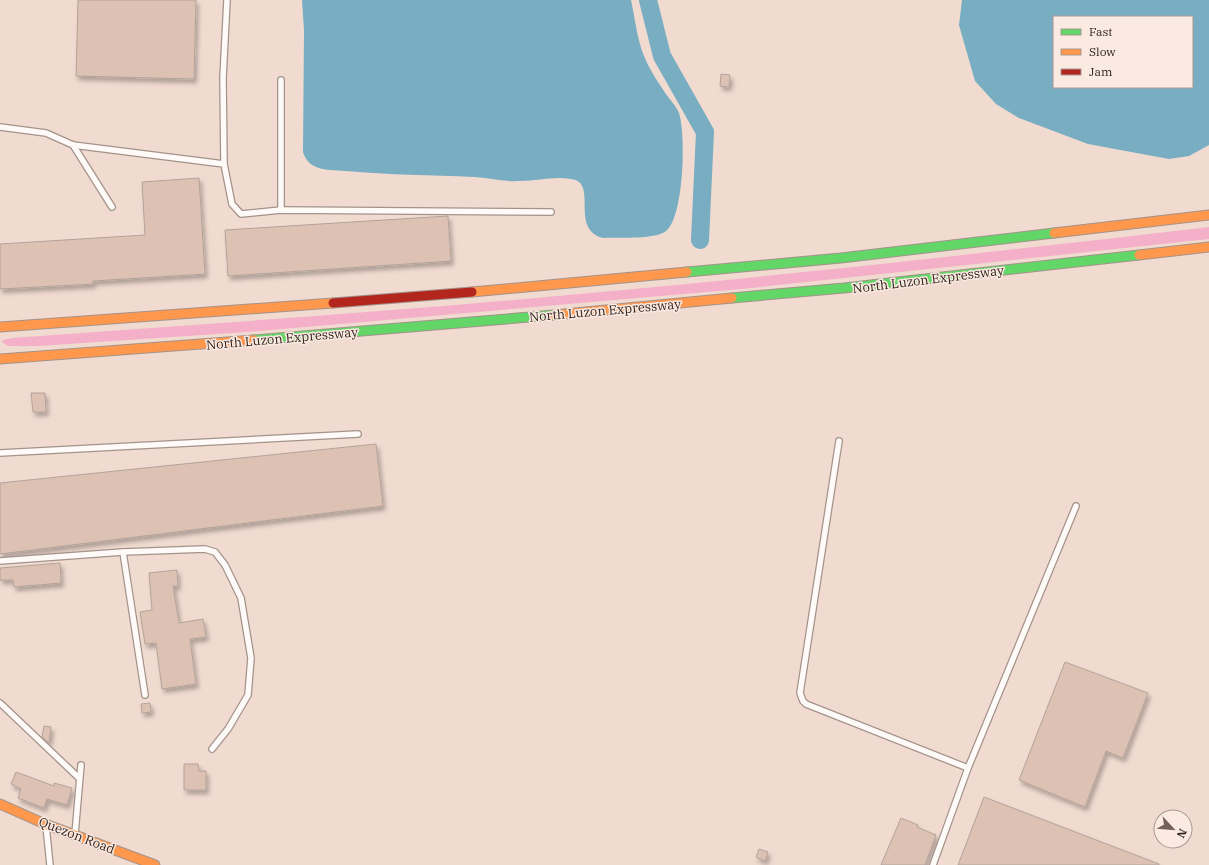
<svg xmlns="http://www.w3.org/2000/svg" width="1209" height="865" font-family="'IBM Plex Serif',serif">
<defs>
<filter id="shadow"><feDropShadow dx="2.5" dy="4" stdDeviation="2" flood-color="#0004"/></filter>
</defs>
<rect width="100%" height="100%" fill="#f1dbd0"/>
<path fill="#f4b0c9" d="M1209 227V239L742 289 247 332 39 346H8L2 342 3 340 12 338C205 324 398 311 590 293 797 274 1003 251 1209 227Z"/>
<g fill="#78adc2" fill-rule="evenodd">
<path d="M302 0H631C635 18 637 39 644 56 649 68 657 81 664 91 668 98 676 105 679 113 686 134 684 217 666 231 654 240 619 237 603 238 569 229 599 182 571 179 554 176 537 181 520 181 505 182 489 178 474 177 432 175 389 175 346 171 336 170 323 171 314 166 308 163 305 158 303 152L304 30Z"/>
<path d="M962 0H1209V145L1189 156 1169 159 1088 144 1019 118 996 104 975 81 959 25ZM1054 17H1192V87H1054Z"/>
</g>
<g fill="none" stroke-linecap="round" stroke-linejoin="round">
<polyline stroke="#78adc2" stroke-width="18" points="648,0 662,56 705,132 700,240"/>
</g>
<g fill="#ddc1b3" stroke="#b3a39a" filter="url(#shadow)">
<polygon points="78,0 196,0 194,79 76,76"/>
<polygon points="721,74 730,75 729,87 720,86"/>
<polygon points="199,178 205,274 93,281 93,284 0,289 0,244 145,235 142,182"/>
<polygon points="448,216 451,261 228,276 225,230"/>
<polygon points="31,393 45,393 46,412 33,412"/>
<polygon points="376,444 383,506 0,554 0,483"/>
<polygon points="60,563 61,583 14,587 13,580 0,580 0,568"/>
<polygon points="177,570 178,586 173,586 179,623 203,619 206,637 190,639 196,684 162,689 156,643 145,644 140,612 152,610 149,573"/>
<polygon points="1065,662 1148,693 1123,758 1106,751 1085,807 1019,780"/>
<polygon points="150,703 151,712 142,713 141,704"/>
<polygon points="44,726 51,727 49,743 42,737"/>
<polygon points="184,764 198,764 199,771 206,771 206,790 184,790"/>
<polygon points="16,772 54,786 54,783 72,788 67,805 47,799 44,808 18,798 21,789 11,784"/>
<polygon points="984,797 1159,864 1159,865 958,865"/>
<polygon points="901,818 918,825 917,827 936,835 925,865 881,865"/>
<polygon points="759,849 768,852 765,861 756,857"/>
</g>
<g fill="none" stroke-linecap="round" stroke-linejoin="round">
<defs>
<g id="lane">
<polyline points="0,127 46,133 73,145 224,164 232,204 241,214 281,210 551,212"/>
<polyline points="73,145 112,207"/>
<polyline points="224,164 223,78 227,0"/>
<polyline points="281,210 281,80"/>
<polyline points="839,441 800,693 803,701 806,704 968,768"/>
<polyline points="0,453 358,434"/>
<polyline points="123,552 145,695"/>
<polyline points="0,561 123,552 205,549 215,552 225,565 241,598 251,658 248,695 228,729 212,749"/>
<polyline points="0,703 79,778"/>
<polyline points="46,826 50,865"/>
<polyline points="75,834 81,765"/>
<polyline points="933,865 968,768 1076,506"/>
</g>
<g id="fast">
<polyline points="687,272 841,258 1054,233"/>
<polyline points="732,298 844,288 1139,255"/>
<polyline points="254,340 554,315"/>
</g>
<g id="slow">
<polyline points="1054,233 1209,215"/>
<polyline points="1139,255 1209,247"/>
<polyline points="472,292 687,272"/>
<polyline points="554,315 732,298"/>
<polyline points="0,327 333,303"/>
<polyline points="0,359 254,340"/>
<polyline points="0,804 45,824 155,865"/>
</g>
<polyline id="jam" points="333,303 472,292"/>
</defs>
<use href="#lane" stroke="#a3938b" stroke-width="8"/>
<use href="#fast" stroke="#a3938b" stroke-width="11"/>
<use href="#slow" stroke="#a3938b" stroke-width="11"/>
<use href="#jam" stroke="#a3938b" stroke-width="11"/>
<use href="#lane" stroke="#fdfaf8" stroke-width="5.5"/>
<use href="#fast" stroke="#63d668" stroke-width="9"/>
<use href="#slow" stroke="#ff974d" stroke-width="9"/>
<use href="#jam" stroke="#b3261e" stroke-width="9"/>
</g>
<g text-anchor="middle" stroke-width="3" stroke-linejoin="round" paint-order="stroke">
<g font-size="13" fill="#2e1f18" stroke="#faeae2">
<text transform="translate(928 279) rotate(-7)" y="5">North Luzon Expressway</text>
<text transform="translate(605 310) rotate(-5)" y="5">North Luzon Expressway</text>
<text transform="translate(282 338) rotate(-5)" y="5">North Luzon Expressway</text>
<text transform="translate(77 835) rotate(21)" y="5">Quezon Road</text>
</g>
</g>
<rect x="1053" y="16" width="140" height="72" fill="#faeae2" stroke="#a89991"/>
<rect x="1061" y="29" width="20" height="6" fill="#63d668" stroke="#a89991"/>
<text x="1089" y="36" font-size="12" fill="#2e1f18">Fast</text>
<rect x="1061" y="49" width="20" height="6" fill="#ff974d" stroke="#a89991"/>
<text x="1089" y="56" font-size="12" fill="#2e1f18">Slow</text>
<rect x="1061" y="69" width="20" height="6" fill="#b3261e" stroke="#a89991"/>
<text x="1089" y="76" font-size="12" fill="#2e1f18">Jam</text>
<g transform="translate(1173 829) rotate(116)"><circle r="19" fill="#faeae2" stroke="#a89991"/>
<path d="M0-3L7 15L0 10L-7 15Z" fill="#726158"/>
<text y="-6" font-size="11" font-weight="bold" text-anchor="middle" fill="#2e1f18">N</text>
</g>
</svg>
